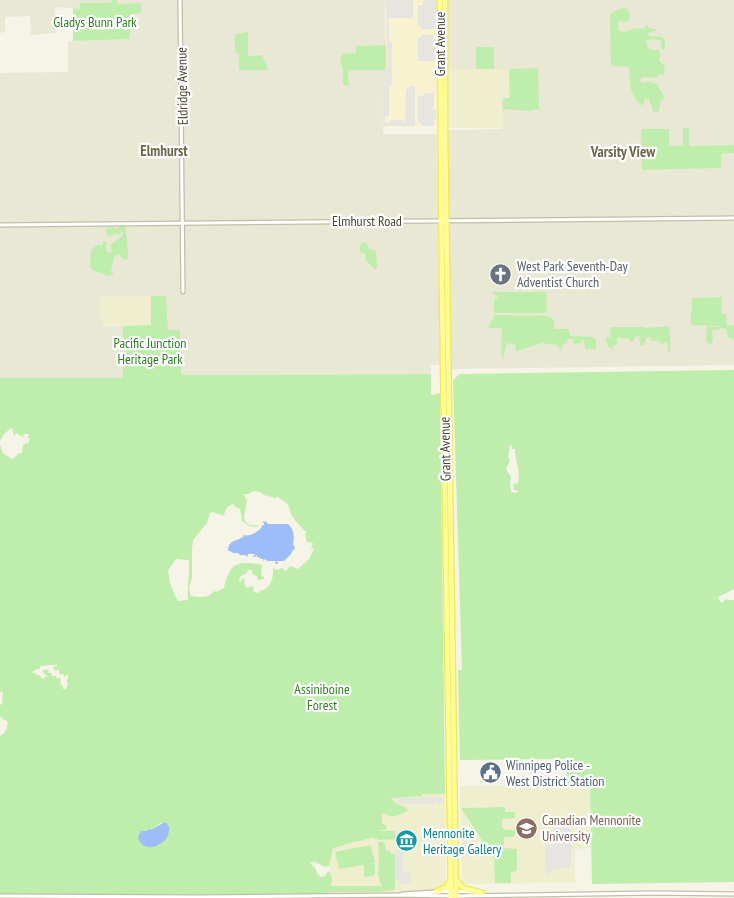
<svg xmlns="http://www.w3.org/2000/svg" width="734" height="898" font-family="'PT Sans Narrow',sans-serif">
<rect width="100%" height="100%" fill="#f5f4e7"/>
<g fill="#e9e8d5">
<polygon points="0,0 112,0 112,3 80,3 80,9 73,8 55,7 56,33 31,35 30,16 5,17 5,32 0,33"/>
<polygon points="117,0 385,0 386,45 357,46 356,53 342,56 340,59 343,71 343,85 349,85 348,72 354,70 382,70 383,134 437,134 440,365 431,365 431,374 180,375 180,330 168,330 101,297 101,326 123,326 124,378 0,378 0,73 68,72 68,41 130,39 131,14 141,3 117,4"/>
<polygon points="448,0 734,0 734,365 451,369 448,130 502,129 501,97 509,97 508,69 447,69"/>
</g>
<polygon fill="#f9f2d0" points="385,0 437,0 437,124 435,126 383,127 382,70 386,69"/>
<g fill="#efefd0">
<polygon points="447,69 509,69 509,97 501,97 502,128 448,128"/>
<polygon points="151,296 151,325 101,326 100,297"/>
<polygon points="590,785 591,848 575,849 575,883 462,884 460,786"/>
<polygon points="422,794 445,794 446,887 436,890 398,893 329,894 329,835 376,832 382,813 391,797 422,796"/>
</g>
<g fill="#bfedac" fill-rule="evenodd">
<polygon points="112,0 117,0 118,4 141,3 141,13 131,14 130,39 73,41 73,8 80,9 80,3 111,3"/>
<path d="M625 8C629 10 631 15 630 19L626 22 618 21 617 22 619 31 625 32 636 28 643 29 647 25 649 28 658 30 648 33 647 34 649 36 662 37 665 40V45L664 49 662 50 661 46V41C656 39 652 39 647 40L646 42 648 48 652 50H658C662 53 660 56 659 60L665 66 664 71V75L659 74 656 78 643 77 639 80 643 83 649 82 657 84C659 89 662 93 665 98L661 100 658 113 654 112 652 108 649 99H645L643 106C629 96 630 84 629 67L611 66 610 14 619 9Z"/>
<polygon points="248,32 248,56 262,55 269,70 239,70 239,55 235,52 235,34"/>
<polygon points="386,45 386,70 354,70 348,72 349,85 343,85 343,71 340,59 343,54 356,53 356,46"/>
<rect x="476" y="47" width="18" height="22"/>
<polygon points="538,68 539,109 528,111 508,109 503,110 503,99 510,98 509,69"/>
<polygon points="683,128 689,128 689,145 690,146 734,145 734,153 721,154 721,168 642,170 641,131 643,129 669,129 669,145 678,146 683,145"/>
<path d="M121 226H125C127 238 128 248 128 260L123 259 119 255H116L114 258 111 271 114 274 107 276C102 272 95 273 90 267L91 250 97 245H103V242L105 241 107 242 106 245 107 252 111 253 112 251 110 245 122 236 123 233 122 231 120 234H114L109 237 106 233V229L112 227 117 229Z"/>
<polygon points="362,242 368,244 369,249 376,251 377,266 376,269 373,268 365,259 366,254 360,252 359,247"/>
<polygon points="493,292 546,292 547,310 544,313 494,313 494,299 497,299 497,295 493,295"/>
<path d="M151 296H166L168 330H180L181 375 431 374V394L434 395 436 394 440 393 445 794H422V796L392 798 391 800 395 801V803L405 807 408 810C397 817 393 818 382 813V823L386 826 387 829 378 831H395V839L378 840 376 838 375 839 372 837C366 840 359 841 353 842 345 844 340 847 333 848L329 866 324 867 318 863 315 865 317 861 310 863C313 866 317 868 317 874L321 877 325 876 328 871 330 872 332 879 331 886H382V884L380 883 378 874 379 861 378 844 379 842H383L385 844 386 851H390V853L395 854V889L394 890 376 892H329V894H0V736C6 733 7 729 8 722L2 718V715L0 718V704L1 705 2 704 3 692 1 691 0 693V445L3 453 12 459 14 458 19 453H22L23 445 26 443 28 444 30 438H28L29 434H24L23 437 16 433 14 436 12 428H11L4 434 0 441V378H123V326L151 325ZM254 491 261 492 262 494 266 496 268 495V496L275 498 278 497C281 500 286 501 288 505 290 508 290 511 291 514 294 520 300 526 305 531H307L305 534 307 542 313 543 311 548 314 549 309 559 298 569 291 566 288 568 287 570 285 571 282 568 277 570 273 568C274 578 270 590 259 591V593L253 592 254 586 246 588 244 582 245 578 242 579V581L240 582 239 579 241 576 247 573 248 570H252V574L257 576 258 580 264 579V577L261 575 262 573 261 572 262 565C236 560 230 563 224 588L216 592 214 591C208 599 200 597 191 596L189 589 192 577V549L193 540 207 523 210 513 212 512 224 516C225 509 227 506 234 504L235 507 240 509 242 518 241 520C247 525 250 528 258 526L259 525C252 526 246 526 244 518L247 500 243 494H248ZM176 559 189 560C190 574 187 586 188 600L178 601C172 590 169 582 168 570ZM51 665H57L56 667 54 666 53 668 56 671 59 669V674H63L65 677 68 674V678L66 682 68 684 66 689H63V687L60 683 61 680 59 677 57 679 56 676H52L51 673H48L49 671 47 669 42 671 48 677H45L43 680V678H41V677L37 674 36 677V673H33L32 672 37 669H40V666ZM161 823H167L169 827C168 836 166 842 158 846L138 837 142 831H146L148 829 151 830Z"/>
<polygon points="722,297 721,314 726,314 727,326 734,325 734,340 728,337 726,329 723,328 712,331 713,338 712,342 711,344 707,342 706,340 707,326 717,327 722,326 691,325 691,314 690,311 692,311 692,298"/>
<path d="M495 315 548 316 554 320V329H568L571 336 593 337 596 340V349H585L584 340H582L581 343 574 344 573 339H568L567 343 563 344 561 351 557 345 542 343 517 351H516L515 344 512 345 509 342 506 346 503 360C500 353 502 337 502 328H489L488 327Z"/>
<path d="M668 326C670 330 671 347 670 352H668V344L666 342H665L662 344 660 343 659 341H652L649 337 646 338 644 345H641L640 344 639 336 635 337 633 342 630 341 628 338H617V344L613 346 612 351 610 347H608L605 338 610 337 611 327H643L647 328Z"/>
<path d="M734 370V589L718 597 719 600 722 603 726 599 729 600H734V882L592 884 590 785H567L566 759 460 760 458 670H462L453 381 459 374H463ZM510 445H511L512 449H515C515 461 521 472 518 483L513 484 514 490 519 491 515 493 511 492 510 483 511 477 506 469 510 460 508 458Z"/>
<polygon points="505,807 505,812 515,812 515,818 502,819 502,828 504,828 505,830 515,830 516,833 513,837 504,837 504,848 517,849 517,871 511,872 511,883 495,883 494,859 461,808"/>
<polygon points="371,845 375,863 369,864 375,864 375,873 373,876 364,877 364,865 339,869 335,852"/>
</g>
<g fill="#e6e5df">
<polygon points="386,0 413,0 413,18 389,18 389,42 392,42 392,85 389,85 389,116 385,116 385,123 390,123 390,120 403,120 403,123 405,123 406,89 409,89 409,86 415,86 415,126 383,126 382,70 387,70"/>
<polygon points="427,0 437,0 436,29 421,29 421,26 418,26 418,5 423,5 423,1"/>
<polygon points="421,35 433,35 433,39 436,39 436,60 434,60 433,61 418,61 418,37 421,37"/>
<polygon points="424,93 434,93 434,107 431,107 431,108 436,110 436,119 434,119 434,126 421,126 421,123 418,123 418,96 424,96"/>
<polygon points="438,797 444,800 440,805 435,801 434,804 398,804 397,802 398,798"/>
<polygon points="560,817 571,818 571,867 554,869 546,876 545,875 545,844 554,844 554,821 560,821"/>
<polygon points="395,850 403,850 403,871 410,872 411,884 400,884 400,880 395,880"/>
</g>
<g fill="#9ebcf7">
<path d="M263 521 265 522 266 521 268 524H288C295 530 294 537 293 545L295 547 294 550H293L291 554 284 561H277L278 564H275L276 561H268L264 559 263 562V559H260L261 558 257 557V555L255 557 252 556 255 555V554H248L247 557 245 555H240L238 553H233L230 551H228C229 538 236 543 244 536L243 535C251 537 257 532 262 527L261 526 264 525Z"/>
<path d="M163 823H167L169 827C169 833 168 839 163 842 155 850 140 849 138 837L141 831H146L149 829 151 830Z"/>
</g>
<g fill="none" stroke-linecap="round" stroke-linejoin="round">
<defs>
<g id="minor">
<polyline points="180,0 183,292"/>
<polyline points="0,225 734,218"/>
<polyline points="402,894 452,891 473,892"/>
<polyline points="0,896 198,897 398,895 456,896 653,893 734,894"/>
</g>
<g id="major">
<polyline points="440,0 442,289 451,898"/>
<polyline points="445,0 445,130 456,898"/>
<polyline points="457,881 463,888 482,893"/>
<polyline points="437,891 447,887 451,879"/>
</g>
</defs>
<use href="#minor" stroke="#c1bfa9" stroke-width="5.5"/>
<use href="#major" stroke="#efe85b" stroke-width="7"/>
<use href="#minor" stroke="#fff" stroke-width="3"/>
<use href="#major" stroke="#fffc96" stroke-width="4.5"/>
</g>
<defs>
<symbol id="church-disc" viewBox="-11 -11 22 22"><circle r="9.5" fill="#6b7280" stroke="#fff"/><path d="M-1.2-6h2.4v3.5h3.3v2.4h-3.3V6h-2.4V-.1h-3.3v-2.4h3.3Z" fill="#fff"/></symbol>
<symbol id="civic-disc" viewBox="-11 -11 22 22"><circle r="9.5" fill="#5c6f8a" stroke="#fff"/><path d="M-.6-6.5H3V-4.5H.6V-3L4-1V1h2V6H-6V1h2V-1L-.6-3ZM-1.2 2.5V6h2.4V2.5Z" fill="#fff"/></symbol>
<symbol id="university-disc" viewBox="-11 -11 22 22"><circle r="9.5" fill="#8d6e63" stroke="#fff"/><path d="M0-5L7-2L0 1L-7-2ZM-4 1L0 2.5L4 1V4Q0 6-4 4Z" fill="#fff"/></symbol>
<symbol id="museum-disc" viewBox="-11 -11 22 22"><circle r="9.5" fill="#0f9aa8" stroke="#fff"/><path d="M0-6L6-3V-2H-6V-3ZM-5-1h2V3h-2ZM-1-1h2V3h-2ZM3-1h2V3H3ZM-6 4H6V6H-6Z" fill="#fff"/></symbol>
</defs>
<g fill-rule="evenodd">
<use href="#church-disc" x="488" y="262" width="25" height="25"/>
<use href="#civic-disc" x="478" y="760" width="25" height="25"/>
<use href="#university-disc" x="514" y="816" width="25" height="25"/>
<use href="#museum-disc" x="394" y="828" width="25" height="25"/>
</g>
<g text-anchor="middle" stroke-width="4.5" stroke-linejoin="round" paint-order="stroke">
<g font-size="14" fill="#2e8122" stroke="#fff">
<text x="95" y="27">Gladys Bunn Park</text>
<text x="150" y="348">Pacific Junction<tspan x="150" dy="16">Heritage Park</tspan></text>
<text x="322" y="694">Assiniboine<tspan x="322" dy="16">Forest</tspan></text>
</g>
<g font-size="14" fill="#494635" stroke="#fff">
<text transform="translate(440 44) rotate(-90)" y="5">Grant Avenue</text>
<text transform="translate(182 86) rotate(-91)" y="5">Eldridge Avenue</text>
<text x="367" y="226">Elmhurst Road</text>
<text transform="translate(445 449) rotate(-91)" y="5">Grant Avenue</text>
</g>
<g font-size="14" fill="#5b616d" stroke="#fff" text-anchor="start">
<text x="517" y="271">West Park Seventh-Day<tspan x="517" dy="16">Adventist Church</tspan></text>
</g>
<g font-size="14" fill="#4e5e75" stroke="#fff" text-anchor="start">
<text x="506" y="770">Winnipeg Police -<tspan x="506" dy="16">West District Station</tspan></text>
</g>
<g font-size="14" fill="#785e54" stroke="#fff" text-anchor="start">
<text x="542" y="825">Canadian Mennonite<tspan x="542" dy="16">University</tspan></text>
</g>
<g font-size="14" fill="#0d838f" stroke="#fff" text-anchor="start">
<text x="423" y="838">Mennonite<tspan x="423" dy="16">Heritage Gallery</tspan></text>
</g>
<g font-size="15" font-weight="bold" fill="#6d684b" stroke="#fff">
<text x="164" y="156">Elmhurst</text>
<text x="623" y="157">Varsity View</text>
</g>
</g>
</svg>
